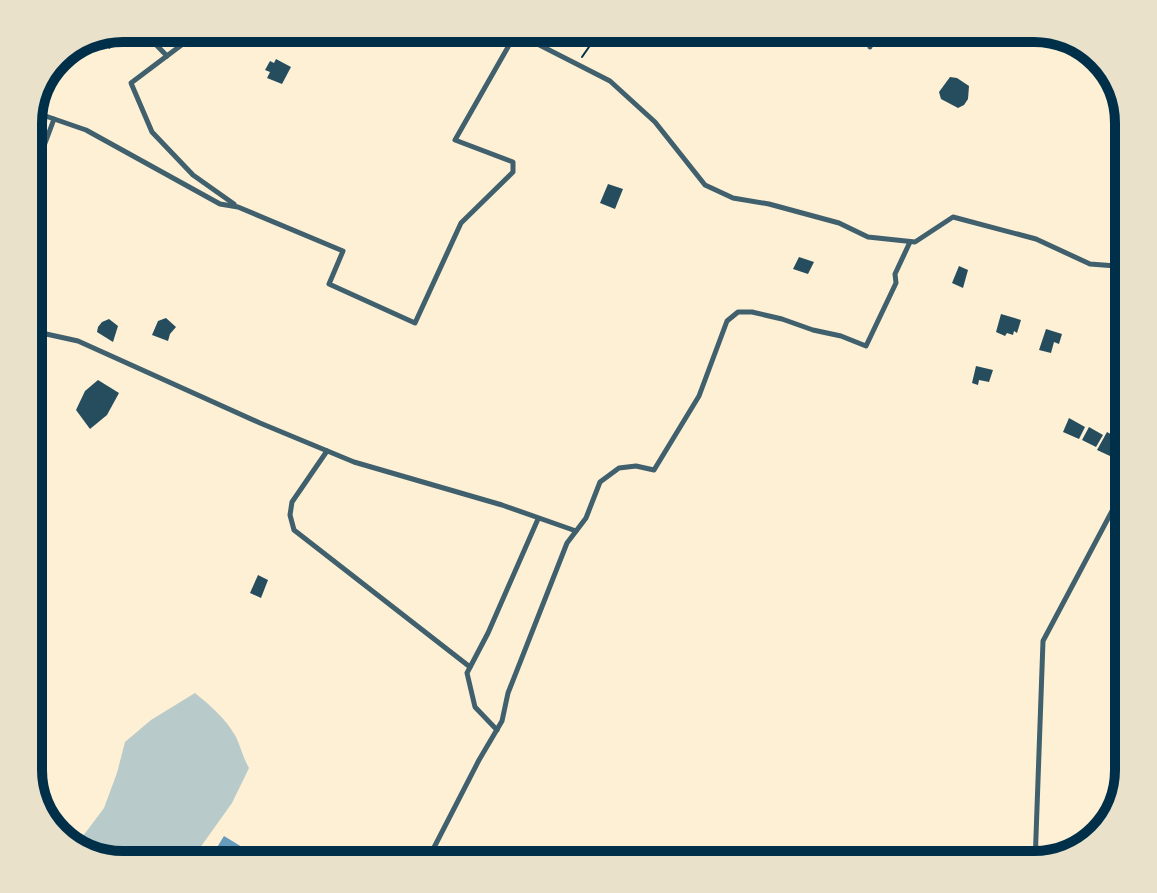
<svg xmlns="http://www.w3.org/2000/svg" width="1157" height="893" font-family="'PT Sans',sans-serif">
<rect width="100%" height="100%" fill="#fdf0d5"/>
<path fill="#b9caca" d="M195 693C211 706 226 719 236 737 241 747 243 758 249 768L232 803 197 852 191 865H122L76 849 83 836 104 808 117 773 125 742 151 720Z"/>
<polygon fill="#669bbc" points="224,836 247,850 237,865 225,865 211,857"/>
<g fill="#264d5e">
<polygon points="828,28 847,28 845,34"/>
<polygon points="112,32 116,34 110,49 101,45 103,40 99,37"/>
<polygon points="276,59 291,67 282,84 267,78 270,72 265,70 270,61 274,63"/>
<polygon points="950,77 957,78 969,86 968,99 964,105 958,108 941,99 939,92"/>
<polygon points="608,184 623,189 615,209 600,203"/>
<polygon points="799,257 814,262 808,274 793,269"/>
<polygon points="959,266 968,270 963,288 952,283"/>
<polygon points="28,290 36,294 28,306"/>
<polygon points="1001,314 1021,320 1017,333 1014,331 1013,335 1007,333 1005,336 996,332"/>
<polygon points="166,318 176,327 170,334 168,341 152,335 158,321"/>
<polygon points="109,319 118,326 113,342 97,332 98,327 102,322"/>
<polygon points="1046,329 1062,334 1059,344 1054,342 1051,353 1039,350"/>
<polygon points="976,366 993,370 989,382 979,380 978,385 972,383"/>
<polygon points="98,380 119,393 107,415 90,429 76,410 85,391"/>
<polygon points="1069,418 1085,427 1079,439 1063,432"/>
<polygon points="1089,427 1103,435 1096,447 1082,440"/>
<polygon points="1107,432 1118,438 1110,456 1097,450"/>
<polygon points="258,575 268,580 261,598 250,593"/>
</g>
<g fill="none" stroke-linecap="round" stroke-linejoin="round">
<polyline stroke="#003049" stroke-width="2" points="582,57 598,34 605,28"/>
<g stroke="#3f606c" stroke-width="5">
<polyline points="140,28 167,56"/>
<polyline points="204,28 131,83 152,132 193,175 234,204"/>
<polyline points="506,28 610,81 655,122 705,185 733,198 769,204 839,223 868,237 915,242 953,217 1036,239 1090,264 1129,267"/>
<polyline points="870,47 873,28"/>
<polyline points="31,111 86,130 220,204 238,207 343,251 329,284 415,323 461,223 513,172 513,162 455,140 516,33"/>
<polyline points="28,189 54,119"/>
<polyline points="28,330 78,341 260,423 354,462 502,505 576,531"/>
<polyline points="327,451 292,502 290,515 294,530 470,667"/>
<polyline points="497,730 475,707 467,673 488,633 538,519"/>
<polyline points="1035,864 1043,641 1129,479"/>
<polyline points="425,865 479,760 502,721 508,693 567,543 586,518 600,482 619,468 636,466 654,470 699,396 727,321 738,312 752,312 782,319 813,330 841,336 866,346 896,283 895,274 910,242"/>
</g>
</g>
<path d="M0 0H1157V893H0ZM123 42H1034A81 81 0 0 1 1115 123V770A81 81 0 0 1 1034 851H123A81 81 0 0 1 42 770V123A81 81 0 0 1 123 42Z" fill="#e9e1ca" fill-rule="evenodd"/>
<path fill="none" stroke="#003049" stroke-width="10" d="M123 42H1034A81 81 0 0 1 1115 123V770A81 81 0 0 1 1034 851H123A81 81 0 0 1 42 770V123A81 81 0 0 1 123 42Z"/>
</svg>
